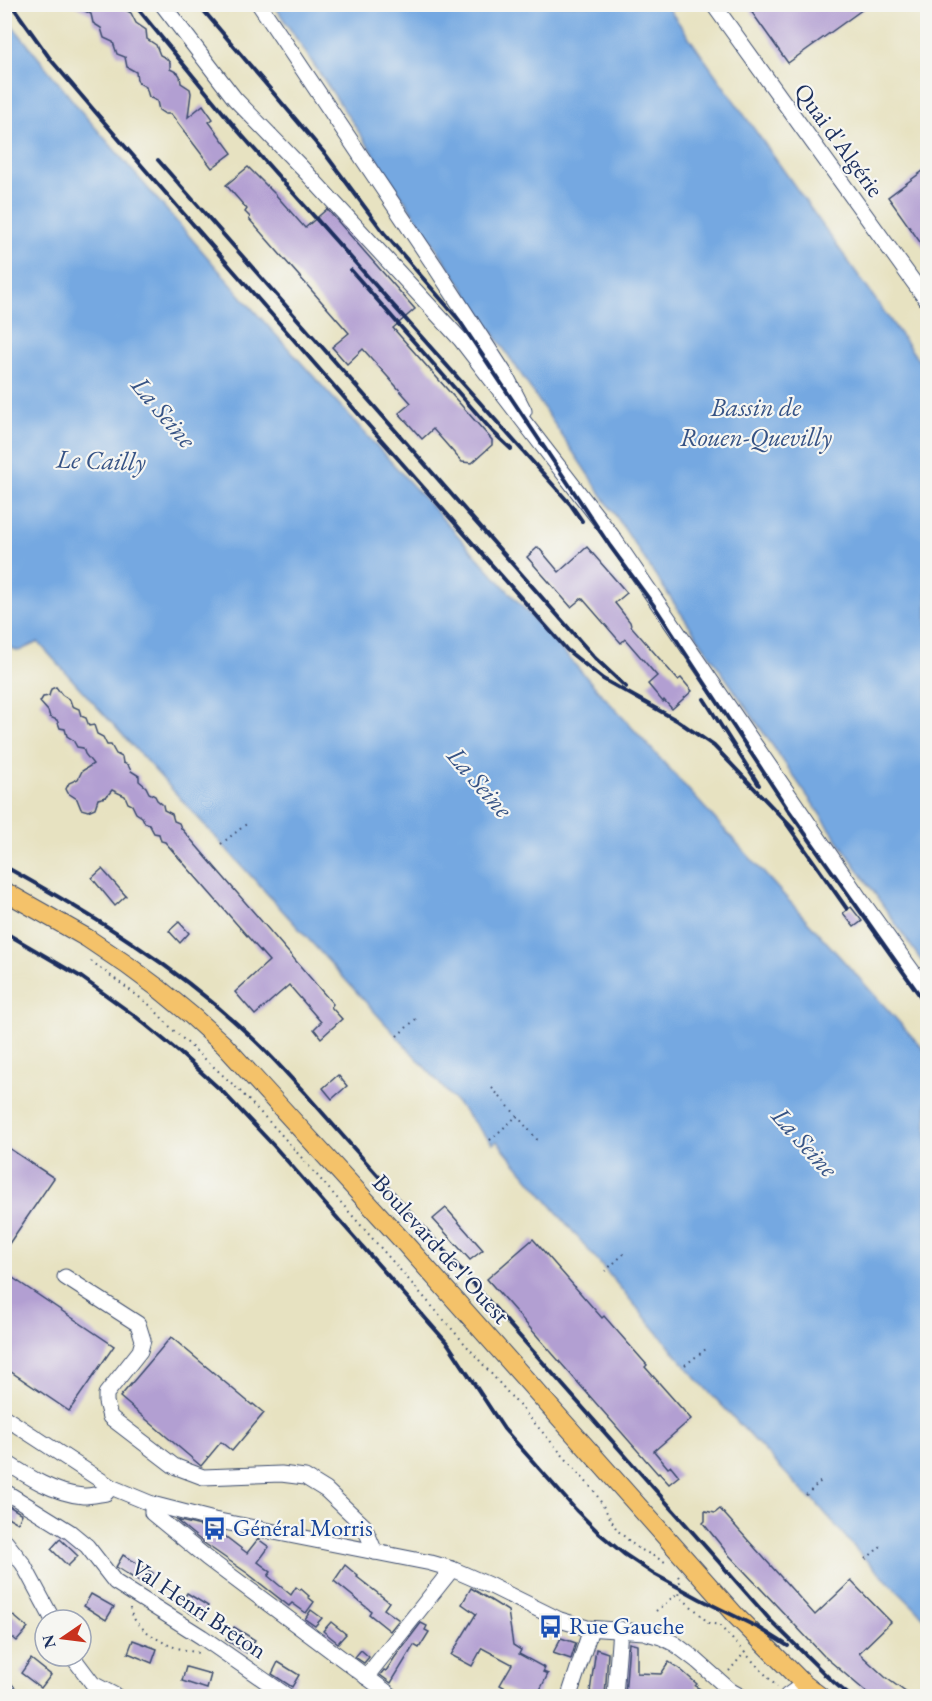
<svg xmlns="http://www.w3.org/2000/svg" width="932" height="1701" font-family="'EB Garamond',serif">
<rect width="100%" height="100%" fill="#f6f6f2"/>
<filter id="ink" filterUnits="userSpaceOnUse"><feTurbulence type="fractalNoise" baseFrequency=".0167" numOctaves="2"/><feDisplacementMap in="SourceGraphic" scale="12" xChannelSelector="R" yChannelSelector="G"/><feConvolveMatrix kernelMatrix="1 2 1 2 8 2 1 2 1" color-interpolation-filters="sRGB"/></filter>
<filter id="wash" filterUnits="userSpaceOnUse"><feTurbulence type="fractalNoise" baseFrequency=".008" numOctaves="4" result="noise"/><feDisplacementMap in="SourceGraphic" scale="24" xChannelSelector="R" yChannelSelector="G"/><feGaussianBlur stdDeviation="1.35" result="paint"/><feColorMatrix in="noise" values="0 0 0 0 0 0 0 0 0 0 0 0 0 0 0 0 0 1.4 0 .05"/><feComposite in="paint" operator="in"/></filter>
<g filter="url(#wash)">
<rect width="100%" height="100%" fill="#e7e2c1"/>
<g fill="#75a8e1" stroke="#486ca0" stroke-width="1.5">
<polygon points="274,5 666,5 927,372 927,969 676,606"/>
<polygon points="4,15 81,111 248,304 927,1053 927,1620 861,1555 813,1499 811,1500 696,1378 497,1141 493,1144 433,1076 38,642 19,651 5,646"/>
</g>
<g id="blocks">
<g fill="#b29fd2">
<polygon points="71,4 124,4 124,9 131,13 136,23 146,30 147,39 156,45 160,55 166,58 170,63 170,69 178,73 180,76 181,83 190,89 191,93 188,117 203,105 213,119 209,122 232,153 212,168 171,114 165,114 159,110 157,101 149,97 146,87 139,83 137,80 136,72 127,67 125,57 117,54 113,42 104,38 101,28 93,23 91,14"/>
<polygon points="746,4 870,4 788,63"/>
<polygon points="248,167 275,194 305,228 327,209 415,309 393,328 492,440 492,445 472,463 462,462 433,429 422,439 399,413 411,403 363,349 347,364 332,347 349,333 249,219 250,217 245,212 247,209 226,185"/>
<polygon points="927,168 927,252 888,197"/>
<polygon points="538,547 559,572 587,547 627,593 615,603 630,622 631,626 678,680 681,678 692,691 672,709 664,700 663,702 648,684 657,676 625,639 621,643 582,598 571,607 527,557"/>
<polygon points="56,687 62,695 70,700 72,706 79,709 81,716 86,718 89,726 94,725 97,734 103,737 107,745 111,745 116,754 122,757 123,763 128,765 131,771 139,776 139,781 146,787 149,793 155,796 157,800 163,805 164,810 172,814 174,821 179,823 181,828 333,1004 331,1007 342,1019 321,1038 314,1029 321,1022 289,985 255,1015 235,992 269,961 165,842 161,841 159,834 154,833 149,824 145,823 142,817 136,813 132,805 128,803 125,796 112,790 106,797 98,799 95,808 88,811 81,809 77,799 68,793 66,789 69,783 78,779 82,771 93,764 85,754 83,748 77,747 73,740 67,736 65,729 60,728 57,720 50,717 48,711 40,702 43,697 49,696 51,689"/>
<polygon points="102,869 126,896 115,906 92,878"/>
<polygon points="851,907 862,921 854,927 843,913"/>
<polygon points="179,922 189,933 180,943 169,931"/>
<polygon points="338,1075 347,1086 332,1099 323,1088"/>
<polygon points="4,1145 54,1178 4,1251"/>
<polygon points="446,1208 483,1250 470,1260 433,1219"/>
<polygon points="533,1239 602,1318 604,1316 647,1365 645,1367 691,1419 654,1451 668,1468 671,1466 679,1476 669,1484 659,1473 658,1474 487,1279"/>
<polygon points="4,1272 114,1346 69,1411 4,1367"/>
<polygon points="171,1337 252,1405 253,1404 264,1413 232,1451 221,1442 201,1466 120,1397"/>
<polygon points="4,1503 22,1514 18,1523 4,1515"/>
<polygon points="720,1509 815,1615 851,1581 891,1622 859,1653 885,1677 911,1696 871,1696 824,1656 728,1554 703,1523 705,1521 705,1511 715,1513"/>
<polygon points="176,1520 217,1530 247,1553 258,1539 269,1547 258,1562 271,1572 268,1576 291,1595 296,1587 300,1590 301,1589 309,1596 308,1597 314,1602 306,1613 292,1603 289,1606 247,1573 204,1543"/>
<polygon points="60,1539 78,1556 68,1566 51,1549"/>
<polygon points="123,1555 153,1573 146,1586 116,1567"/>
<polygon points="345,1565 358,1576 357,1577 389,1602 384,1609 399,1620 390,1631 369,1614 371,1611 334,1581"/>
<polygon points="471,1588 508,1611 513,1645 521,1650 519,1654 545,1668 543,1672 548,1674 537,1696 520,1696 500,1685 512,1664 482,1648 472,1666 451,1655 476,1614 462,1604"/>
<polygon points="187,1593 208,1606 200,1619 179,1606"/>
<polygon points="91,1594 114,1607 106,1620 84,1606"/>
<polygon points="311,1610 322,1618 315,1626 305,1619"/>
<polygon points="9,1612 28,1628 17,1641 4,1631 4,1618"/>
<polygon points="331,1622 346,1634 338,1643 323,1631"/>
<polygon points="421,1623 427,1626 425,1630 429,1632 419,1648 414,1645 391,1683 380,1675 384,1670 386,1671 395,1657"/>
<polygon points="234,1627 255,1640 247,1653 226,1640"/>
<polygon points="561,1638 576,1643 571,1659 553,1653"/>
<polygon points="133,1640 157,1649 152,1663 128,1653"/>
<polygon points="629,1643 637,1645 637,1673 661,1674 669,1662 681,1670 697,1684 695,1686 712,1696 625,1696"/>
<polygon points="596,1649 608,1653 605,1696 598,1696 598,1694 590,1692"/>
<polygon points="361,1650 369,1657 364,1663 355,1657"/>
<polygon points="31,1659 51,1675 41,1688 21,1673"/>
<polygon points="278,1662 299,1675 292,1687 272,1674"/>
<polygon points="186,1667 211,1674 207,1689 182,1681"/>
</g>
</g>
</g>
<g filter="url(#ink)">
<use href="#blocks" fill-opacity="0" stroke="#3a4a6d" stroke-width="1.5"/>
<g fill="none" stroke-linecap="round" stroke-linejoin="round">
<defs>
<g id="minor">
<polyline points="162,4 235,99 302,168 461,340 612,536 860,899 928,993"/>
<polyline points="259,4 436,268 505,374 524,411"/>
<polyline points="713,4 928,302"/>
<polyline points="65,1277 138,1324 143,1340 140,1351 106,1394 106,1402 110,1417 174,1466 203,1477 281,1474 305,1477 326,1490 364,1526 375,1552"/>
<polyline points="4,1417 111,1487 152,1504 214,1520 431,1563 452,1569 491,1586 560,1620 587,1628 644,1632 661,1637 675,1644 696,1660 731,1691 740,1696"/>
<path d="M4 1461C27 1476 55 1494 83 1496 90 1496 99 1494 106 1493L111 1487"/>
<polyline points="4,1491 70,1532 87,1546 115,1582 202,1637 287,1696"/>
<polyline points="152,1504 152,1513 207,1558 392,1696"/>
<polyline points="4,1540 23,1564 53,1620"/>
<polyline points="72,1656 93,1684 116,1696"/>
<polyline points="366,1677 452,1569"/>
<polyline points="4,1687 12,1696"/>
<polyline points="569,1696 591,1629"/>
<polyline points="615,1696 620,1629"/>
<polyline points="787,1696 804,1684"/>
</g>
<polyline id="major" points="4,891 87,938 127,965 158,988 192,1016 224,1045 400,1238 735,1615 804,1684 820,1696"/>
</defs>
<use href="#minor" stroke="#3a4a6d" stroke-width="17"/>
<use href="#major" stroke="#3a4a6d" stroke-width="20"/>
<g stroke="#3a4a6d" stroke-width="2" stroke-dasharray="1.5 4.5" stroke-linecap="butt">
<polyline points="221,844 249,822"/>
<polyline points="91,961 151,1006 172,1029 238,1089 279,1132 595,1492 617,1530 636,1547 667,1563"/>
<polyline points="397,1036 418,1017"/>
<polyline points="492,1088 517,1116"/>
<polyline points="490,1140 517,1116 540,1143"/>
<polyline points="605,1271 627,1251"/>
<polyline points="685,1365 706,1349"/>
<polyline points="806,1495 821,1481"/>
<polyline points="866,1559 881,1546"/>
<polyline points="678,1576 680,1579 679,1592 680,1597 699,1613 708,1623 719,1625 777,1687"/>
<path d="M130 1608C131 1624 157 1640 171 1646 180 1649 190 1651 199 1653"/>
<polyline points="656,1611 679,1592"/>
<polyline points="729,1671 745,1652"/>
</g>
<use href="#minor" stroke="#fff" stroke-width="15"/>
<use href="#major" stroke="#f4c26a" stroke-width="18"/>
<g stroke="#1b2f5e" stroke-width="4">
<polyline points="11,4 51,60 122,143 355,410 567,650 603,679 678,721 714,746 793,829"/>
<polyline points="134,4 239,132 571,505 582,521"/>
<polyline points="198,4 326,155 384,233 459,320 610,546 655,607 787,808 928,1007"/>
<polyline points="158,160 595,658 626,687"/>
<polyline points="351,270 493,432 511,449"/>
<polyline points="704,699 759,785"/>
<polyline points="787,824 847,909"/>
<path d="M4 866C91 914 176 966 248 1034 268 1052 286 1073 305 1093L771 1621 830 1679"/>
<polyline points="4,932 81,977 135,1016 180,1053 224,1093 274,1146 448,1344 504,1429 576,1510 600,1534 624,1554 654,1574 700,1599 761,1629 788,1646"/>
<polyline points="824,1674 850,1696"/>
</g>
</g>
</g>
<defs>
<symbol id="bus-bare" viewBox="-9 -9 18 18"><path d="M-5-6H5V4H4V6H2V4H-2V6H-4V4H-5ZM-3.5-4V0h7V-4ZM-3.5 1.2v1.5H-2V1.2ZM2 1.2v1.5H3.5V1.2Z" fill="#1a4fb4" stroke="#f6f6f2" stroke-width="2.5" paint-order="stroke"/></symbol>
</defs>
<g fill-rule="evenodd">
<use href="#bus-bare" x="198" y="1512" width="33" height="33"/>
<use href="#bus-bare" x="534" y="1610" width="33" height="33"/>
</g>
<g text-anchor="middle" stroke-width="4.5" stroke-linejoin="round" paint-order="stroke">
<g font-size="24" fill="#1b2f5e" stroke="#f6f6f2">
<text transform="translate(839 140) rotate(54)" y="8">Quai d'Algérie</text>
<text transform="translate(441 1249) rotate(48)" y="8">Boulevard de l'Ouest</text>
<text transform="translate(199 1609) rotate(34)" y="8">Val Henri Breton</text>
</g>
<g font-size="24" fill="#164399" stroke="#f6f6f2" text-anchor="start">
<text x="233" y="1536">Général Morris</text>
<text x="569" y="1634">Rue Gauche</text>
</g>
<g font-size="26" font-style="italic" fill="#365385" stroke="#f6f6f2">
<text x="756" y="416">Bassin de<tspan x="756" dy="30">Rouen-Quevilly</tspan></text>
<text transform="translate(164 412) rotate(50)" y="9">La Seine</text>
<text transform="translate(101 460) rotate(2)" y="9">Le Cailly</text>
<text transform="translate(480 782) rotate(49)" y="9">La Seine</text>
<text transform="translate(805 1142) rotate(48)" y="9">La Seine</text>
</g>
</g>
<rect width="932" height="1701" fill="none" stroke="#f6f6f2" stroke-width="24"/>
<g transform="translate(63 1638) rotate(256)"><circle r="28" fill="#f6f6f2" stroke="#9ea6b7" stroke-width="1.5"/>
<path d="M0-4.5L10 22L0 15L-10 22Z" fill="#c8321e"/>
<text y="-9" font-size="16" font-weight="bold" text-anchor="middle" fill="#1b2f5e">N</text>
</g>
</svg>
